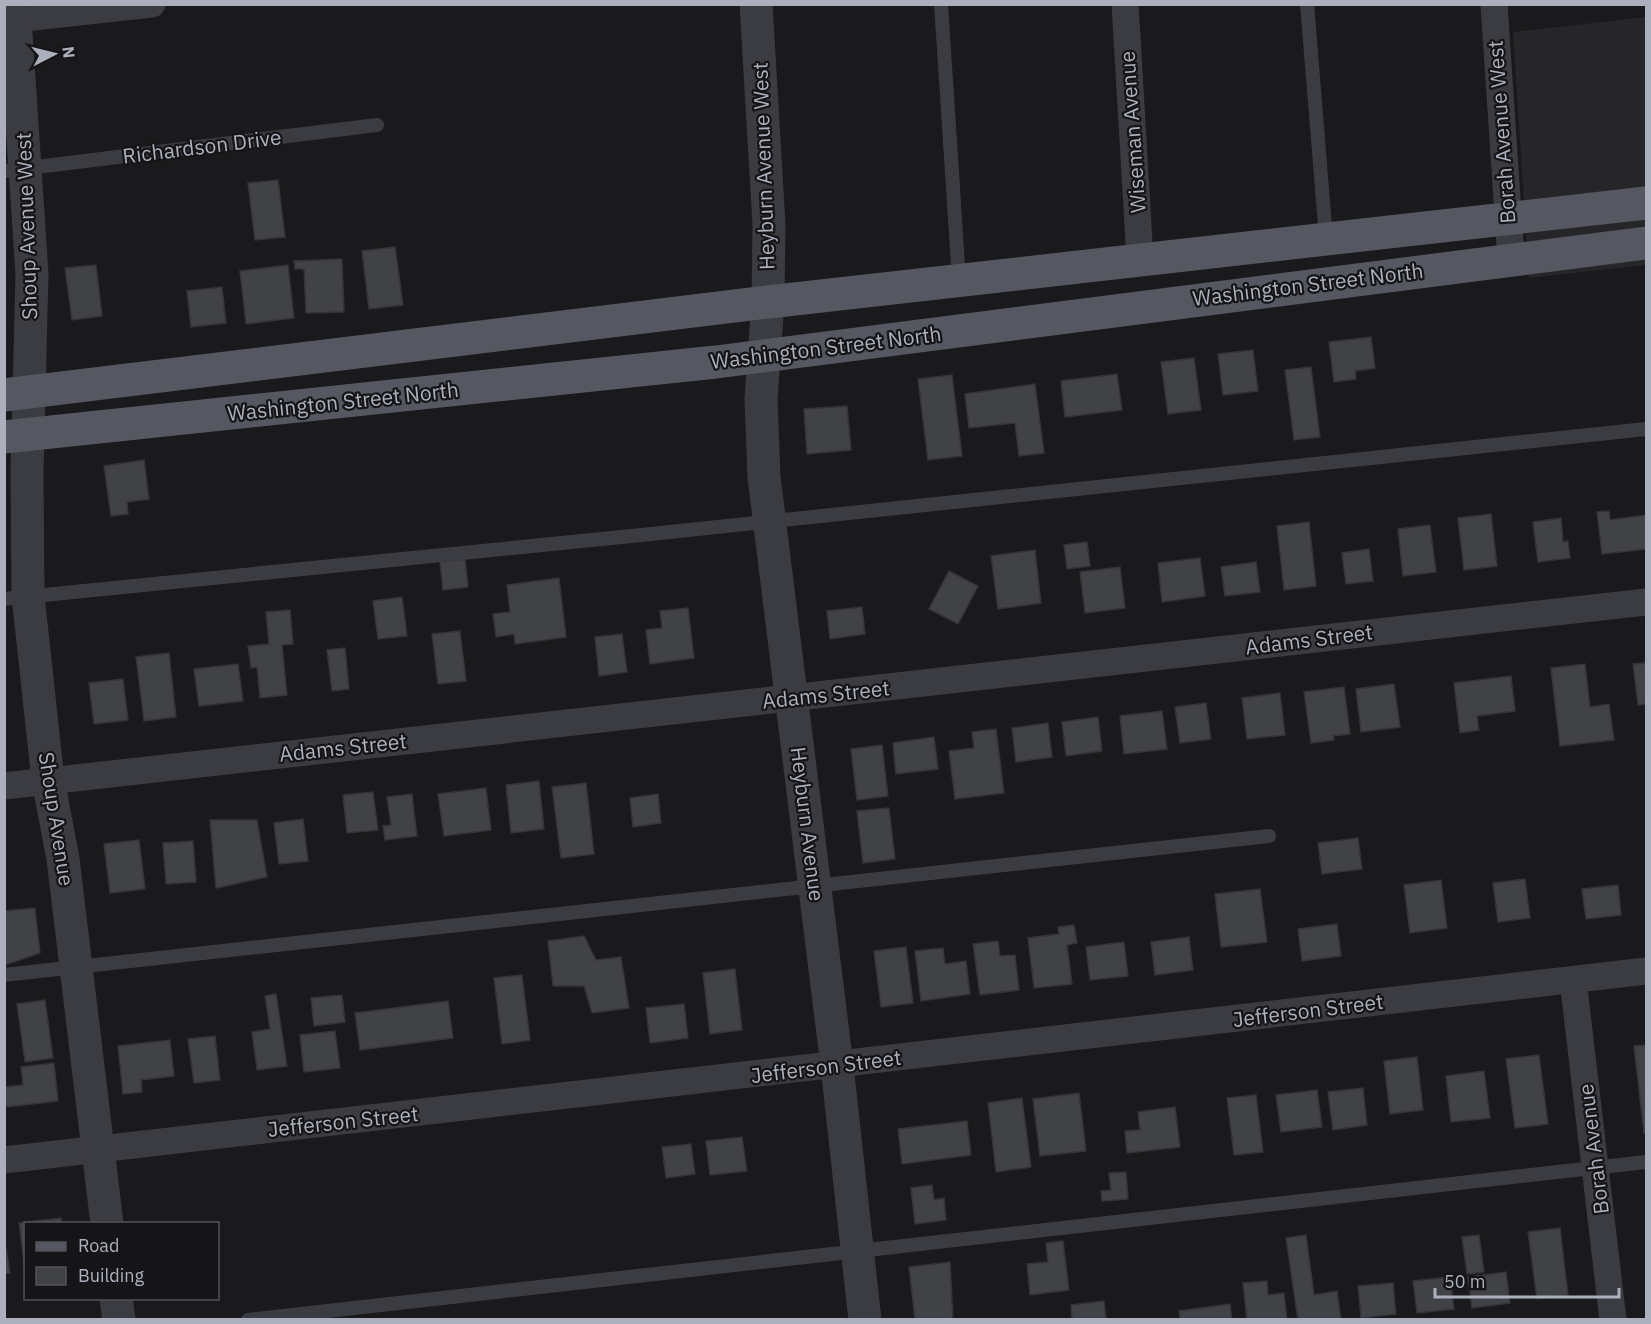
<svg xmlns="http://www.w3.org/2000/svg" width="1651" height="1324" font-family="'IBM Plex Sans',sans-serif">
<rect width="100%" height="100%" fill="#1a1a1c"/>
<polygon fill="#262629" points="1646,17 1646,265 1529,278 1513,32"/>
<g fill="#414246" stroke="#343438" stroke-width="1.5">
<polygon points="278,180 285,237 255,240 248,183"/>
<polygon points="395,247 403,305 369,309 362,251"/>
<polygon points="342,259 344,312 306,313 304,269 295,269 294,261"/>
<polygon points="96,265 102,316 72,320 65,268"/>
<polygon points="288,265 294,318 246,324 240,271"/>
<polygon points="222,287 226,323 191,327 187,291"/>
<polygon points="1371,337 1375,368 1355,371 1356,379 1334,382 1329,342"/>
<polygon points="1253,350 1258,391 1223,395 1218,354"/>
<polygon points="1194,358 1201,410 1168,414 1161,362"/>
<polygon points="1311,367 1320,437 1294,440 1285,370"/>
<polygon points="1117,374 1122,410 1065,417 1061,381"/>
<polygon points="952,375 962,456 928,460 918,379"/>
<polygon points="1035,384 1044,453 1019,456 1015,423 969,428 965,394"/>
<polygon points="847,406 851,450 807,454 804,409"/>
<polygon points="144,460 149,499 127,502 128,514 111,516 104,466"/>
<polygon points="1609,511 1610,520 1646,515 1646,549 1602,554 1597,512"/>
<polygon points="1491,514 1497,566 1464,570 1458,518"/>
<polygon points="1561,518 1563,542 1568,541 1570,558 1538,562 1533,522"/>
<polygon points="1309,522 1316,586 1284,590 1277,526"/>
<polygon points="1430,525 1436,572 1403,576 1398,529"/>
<polygon points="1087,542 1090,566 1067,569 1064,545"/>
<polygon points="1369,549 1373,581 1346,584 1342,553"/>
<polygon points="1035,550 1041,603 998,609 991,556"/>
<polygon points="1200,558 1205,596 1162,602 1158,563"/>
<polygon points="465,559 468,587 443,590 440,562"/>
<polygon points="1256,562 1260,592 1225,596 1221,567"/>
<polygon points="1120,567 1125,608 1085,613 1080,572"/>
<polygon points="949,571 978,586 958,624 929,609"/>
<polygon points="559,578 566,637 515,644 514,634 496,637 493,614 510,612 507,585"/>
<polygon points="402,597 407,636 378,639 373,601"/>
<polygon points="862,607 865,634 830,639 827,611"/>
<polygon points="688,608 694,658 650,664 646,630 662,628 660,611"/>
<polygon points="290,610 293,644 282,645 287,695 260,698 257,667 251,668 248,646 269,644 266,612"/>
<polygon points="460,631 466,681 438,684 432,634"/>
<polygon points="622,634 627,672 599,676 595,637"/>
<polygon points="345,648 349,689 332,691 327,650"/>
<polygon points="169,653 176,717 144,721 136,657"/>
<polygon points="1646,657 1646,704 1638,705 1633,664 1645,663"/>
<polygon points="238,664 243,701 199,706 194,669"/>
<polygon points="1585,664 1590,707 1609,704 1614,740 1560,746 1551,668"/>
<polygon points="1511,676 1515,711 1477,716 1479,730 1460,733 1454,683"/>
<polygon points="123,679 128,720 94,724 89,683"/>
<polygon points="1394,684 1400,727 1361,732 1356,689"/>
<polygon points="1344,687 1350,734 1333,736 1334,740 1311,743 1304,692"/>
<polygon points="1280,693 1285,735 1247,739 1242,698"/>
<polygon points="1206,703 1211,739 1180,743 1175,707"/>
<polygon points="1162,711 1167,749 1124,754 1120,716"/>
<polygon points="1098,717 1102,751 1066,756 1062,722"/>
<polygon points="1048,723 1052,757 1016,762 1012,728"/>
<polygon points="996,729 1004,793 955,799 949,751 974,748 972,732"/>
<polygon points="934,737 938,769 896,774 893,743"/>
<polygon points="882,745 888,796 857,800 851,749"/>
<polygon points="539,781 544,829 511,833 506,785"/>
<polygon points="586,783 594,854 561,858 552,787"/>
<polygon points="486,788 491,830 444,836 438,794"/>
<polygon points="373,792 378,830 347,833 343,795"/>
<polygon points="412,794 417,836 385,840 383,826 391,825 387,797"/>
<polygon points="658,794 661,823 633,827 630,798"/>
<polygon points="889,808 895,859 863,863 857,811"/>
<polygon points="303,819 308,861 279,864 274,823"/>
<polygon points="210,820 257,820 267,877 216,888"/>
<polygon points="1358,838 1362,869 1322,874 1318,843"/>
<polygon points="139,840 145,889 110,893 104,844"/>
<polygon points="193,841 196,882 166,884 163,843"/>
<polygon points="1525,879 1530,918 1498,922 1493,883"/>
<polygon points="1441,880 1447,928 1410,933 1404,885"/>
<polygon points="1618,885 1621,915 1586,919 1582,889"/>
<polygon points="1260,889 1267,942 1221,947 1215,894"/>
<polygon points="35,908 40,953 5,965 4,911"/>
<polygon points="1337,924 1341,956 1302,961 1298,929"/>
<polygon points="1074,925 1077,943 1067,945 1072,984 1034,988 1028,938 1059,934 1058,927"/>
<polygon points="584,936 596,960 621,957 629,1008 592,1013 584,986 553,986 548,941"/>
<polygon points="1189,937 1193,970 1155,975 1151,942"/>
<polygon points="998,941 1000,956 1015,955 1019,990 980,995 973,944"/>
<polygon points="1124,942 1128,976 1090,980 1086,947"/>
<polygon points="906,947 913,1003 881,1007 874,951"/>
<polygon points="943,948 945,964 966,961 970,994 921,1001 915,951"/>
<polygon points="735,969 742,1030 710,1034 703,973"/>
<polygon points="522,975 530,1040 502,1044 494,978"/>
<polygon points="276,994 287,1066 257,1070 252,1032 270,1029 265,996"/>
<polygon points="342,995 345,1022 314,1026 311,998"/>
<polygon points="45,1000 53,1058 25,1062 17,1004"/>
<polygon points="448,1001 453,1038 360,1050 355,1013"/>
<polygon points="684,1004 688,1038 650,1043 646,1008"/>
<polygon points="335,1031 340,1068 304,1072 300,1035"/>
<polygon points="215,1036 220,1080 194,1083 188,1039"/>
<polygon points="170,1040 174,1076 141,1080 142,1092 123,1094 118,1046"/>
<polygon points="1646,1045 1646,1133 1644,1133 1634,1046"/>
<polygon points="1539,1055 1548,1124 1515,1128 1506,1059"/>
<polygon points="1417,1057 1423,1110 1390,1114 1384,1061"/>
<polygon points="54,1063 58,1101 6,1107 4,1087 23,1085 21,1067"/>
<polygon points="1484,1071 1490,1118 1451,1122 1446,1076"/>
<polygon points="1363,1088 1367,1125 1333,1130 1328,1092"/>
<polygon points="1317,1090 1322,1127 1281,1132 1276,1095"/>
<polygon points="1079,1093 1086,1151 1040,1156 1033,1099"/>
<polygon points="1256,1095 1263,1152 1234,1155 1227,1098"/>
<polygon points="1022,1098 1031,1167 996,1172 988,1103"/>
<polygon points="1175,1107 1180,1147 1127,1153 1125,1131 1140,1130 1138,1112"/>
<polygon points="967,1121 971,1155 902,1164 898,1129"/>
<polygon points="742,1137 747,1171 710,1175 706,1141"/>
<polygon points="691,1144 695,1174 666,1178 662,1147"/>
<polygon points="1126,1172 1128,1199 1102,1201 1101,1191 1111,1190 1109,1173"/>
<polygon points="932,1185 934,1200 944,1198 946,1220 915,1224 911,1188"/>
<polygon points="61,1218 62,1224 26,1224 26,1276 19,1223"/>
<polygon points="1560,1228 1568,1295 1537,1299 1528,1232"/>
<polygon points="1306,1235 1314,1295 1337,1291 1341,1320 1298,1320 1286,1238"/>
<polygon points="1479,1235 1484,1272 1467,1274 1462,1237"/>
<polygon points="4,1237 10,1273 4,1274"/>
<polygon points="1063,1241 1069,1290 1030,1295 1027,1264 1048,1262 1046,1243"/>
<polygon points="950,1262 953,1320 915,1320 909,1267"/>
<polygon points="1506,1272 1510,1303 1472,1308 1468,1277"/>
<polygon points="1450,1277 1454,1309 1417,1313 1413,1281"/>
<polygon points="1267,1281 1268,1295 1284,1293 1287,1320 1247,1320 1243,1283"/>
<polygon points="1393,1283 1396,1314 1361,1318 1358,1286"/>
<polygon points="1104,1301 1106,1320 1072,1320 1071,1305"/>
<polygon points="1230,1304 1232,1320 1180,1320 1179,1311"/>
</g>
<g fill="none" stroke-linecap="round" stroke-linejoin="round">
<g stroke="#3b3b42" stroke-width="14">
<polyline points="941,4 959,280"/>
<polyline points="1307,4 1326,238"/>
<polyline points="4,171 377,125"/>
<polyline points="4,599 651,534 1646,429"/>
<polyline points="4,975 1269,836"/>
<polyline points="248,1320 1646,1162"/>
</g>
<g stroke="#3b3b42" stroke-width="27">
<polyline points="1125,4 1140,259"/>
<polyline points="1494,4 1511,259"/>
<polyline points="15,19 152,4"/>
<polyline points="4,786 1646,602"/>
<polyline points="1573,980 1613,1320"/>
<polyline points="4,1160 1646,971"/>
</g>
<g stroke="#3b3b42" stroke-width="33">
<polyline points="14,4 32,274 27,471 28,596 48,780 63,859 107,1224"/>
<polyline points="756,4 769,224 768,302 761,399 764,477 837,1066 865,1320"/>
<polyline points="116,1298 119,1320"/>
</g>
<g stroke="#565861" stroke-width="33">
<polyline points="4,395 768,302 1646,203"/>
<polyline points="4,437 716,362 1646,243"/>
</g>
</g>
<g text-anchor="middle" stroke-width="4.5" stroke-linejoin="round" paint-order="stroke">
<g font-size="21" fill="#acb0bc" stroke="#151517">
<text transform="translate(1133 132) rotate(-94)" y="7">Wiseman Avenue</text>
<text transform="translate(1502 132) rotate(-94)" y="7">Borah Avenue West</text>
<text transform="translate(202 147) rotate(-7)" y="7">Richardson Drive</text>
<text transform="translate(764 166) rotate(-92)" y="7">Heyburn Avenue West</text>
<text transform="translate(27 226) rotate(-92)" y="7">Shoup Avenue West</text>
<text transform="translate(1308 285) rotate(-7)" y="7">Washington Street North</text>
<text transform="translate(826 348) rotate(-7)" y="7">Washington Street North</text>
<text transform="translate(343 402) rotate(-6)" y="7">Washington Street North</text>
<text transform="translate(1309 640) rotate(-7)" y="7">Adams Street</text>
<text transform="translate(826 695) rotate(-6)" y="7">Adams Street</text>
<text transform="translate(343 748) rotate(-6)" y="7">Adams Street</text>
<text transform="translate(56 819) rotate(81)" y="7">Shoup Avenue</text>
<text transform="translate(807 824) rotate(83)" y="7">Heyburn Avenue</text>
<text transform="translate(1308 1011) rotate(-7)" y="7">Jefferson Street</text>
<text transform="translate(826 1067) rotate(-7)" y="7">Jefferson Street</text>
<text transform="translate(343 1122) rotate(-6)" y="7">Jefferson Street</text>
<text transform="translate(1594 1149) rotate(-97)" y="7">Borah Avenue</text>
</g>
</g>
<rect width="1651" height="1324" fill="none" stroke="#acb0bc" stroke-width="12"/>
<rect x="24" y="1222" width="195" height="78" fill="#151517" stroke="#515359" stroke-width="1.5"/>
<rect x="36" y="1242" width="30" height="9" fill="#565861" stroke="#515359" stroke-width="1.5"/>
<text x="78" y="1252" font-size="18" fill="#acb0bc">Road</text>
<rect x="36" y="1267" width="30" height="18" fill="#414246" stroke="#515359" stroke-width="1.5"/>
<text x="78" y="1282" font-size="18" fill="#acb0bc">Building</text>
<g transform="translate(54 54) rotate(83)" stroke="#151517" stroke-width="4.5" paint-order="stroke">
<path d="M0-4.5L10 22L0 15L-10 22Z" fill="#acb0bc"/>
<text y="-9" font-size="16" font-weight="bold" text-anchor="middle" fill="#acb0bc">N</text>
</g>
<path d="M1435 1288v9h184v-9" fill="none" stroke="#acb0bc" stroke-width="3"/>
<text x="1444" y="1288" font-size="18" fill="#acb0bc" stroke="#151517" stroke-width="4.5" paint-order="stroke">50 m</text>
</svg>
